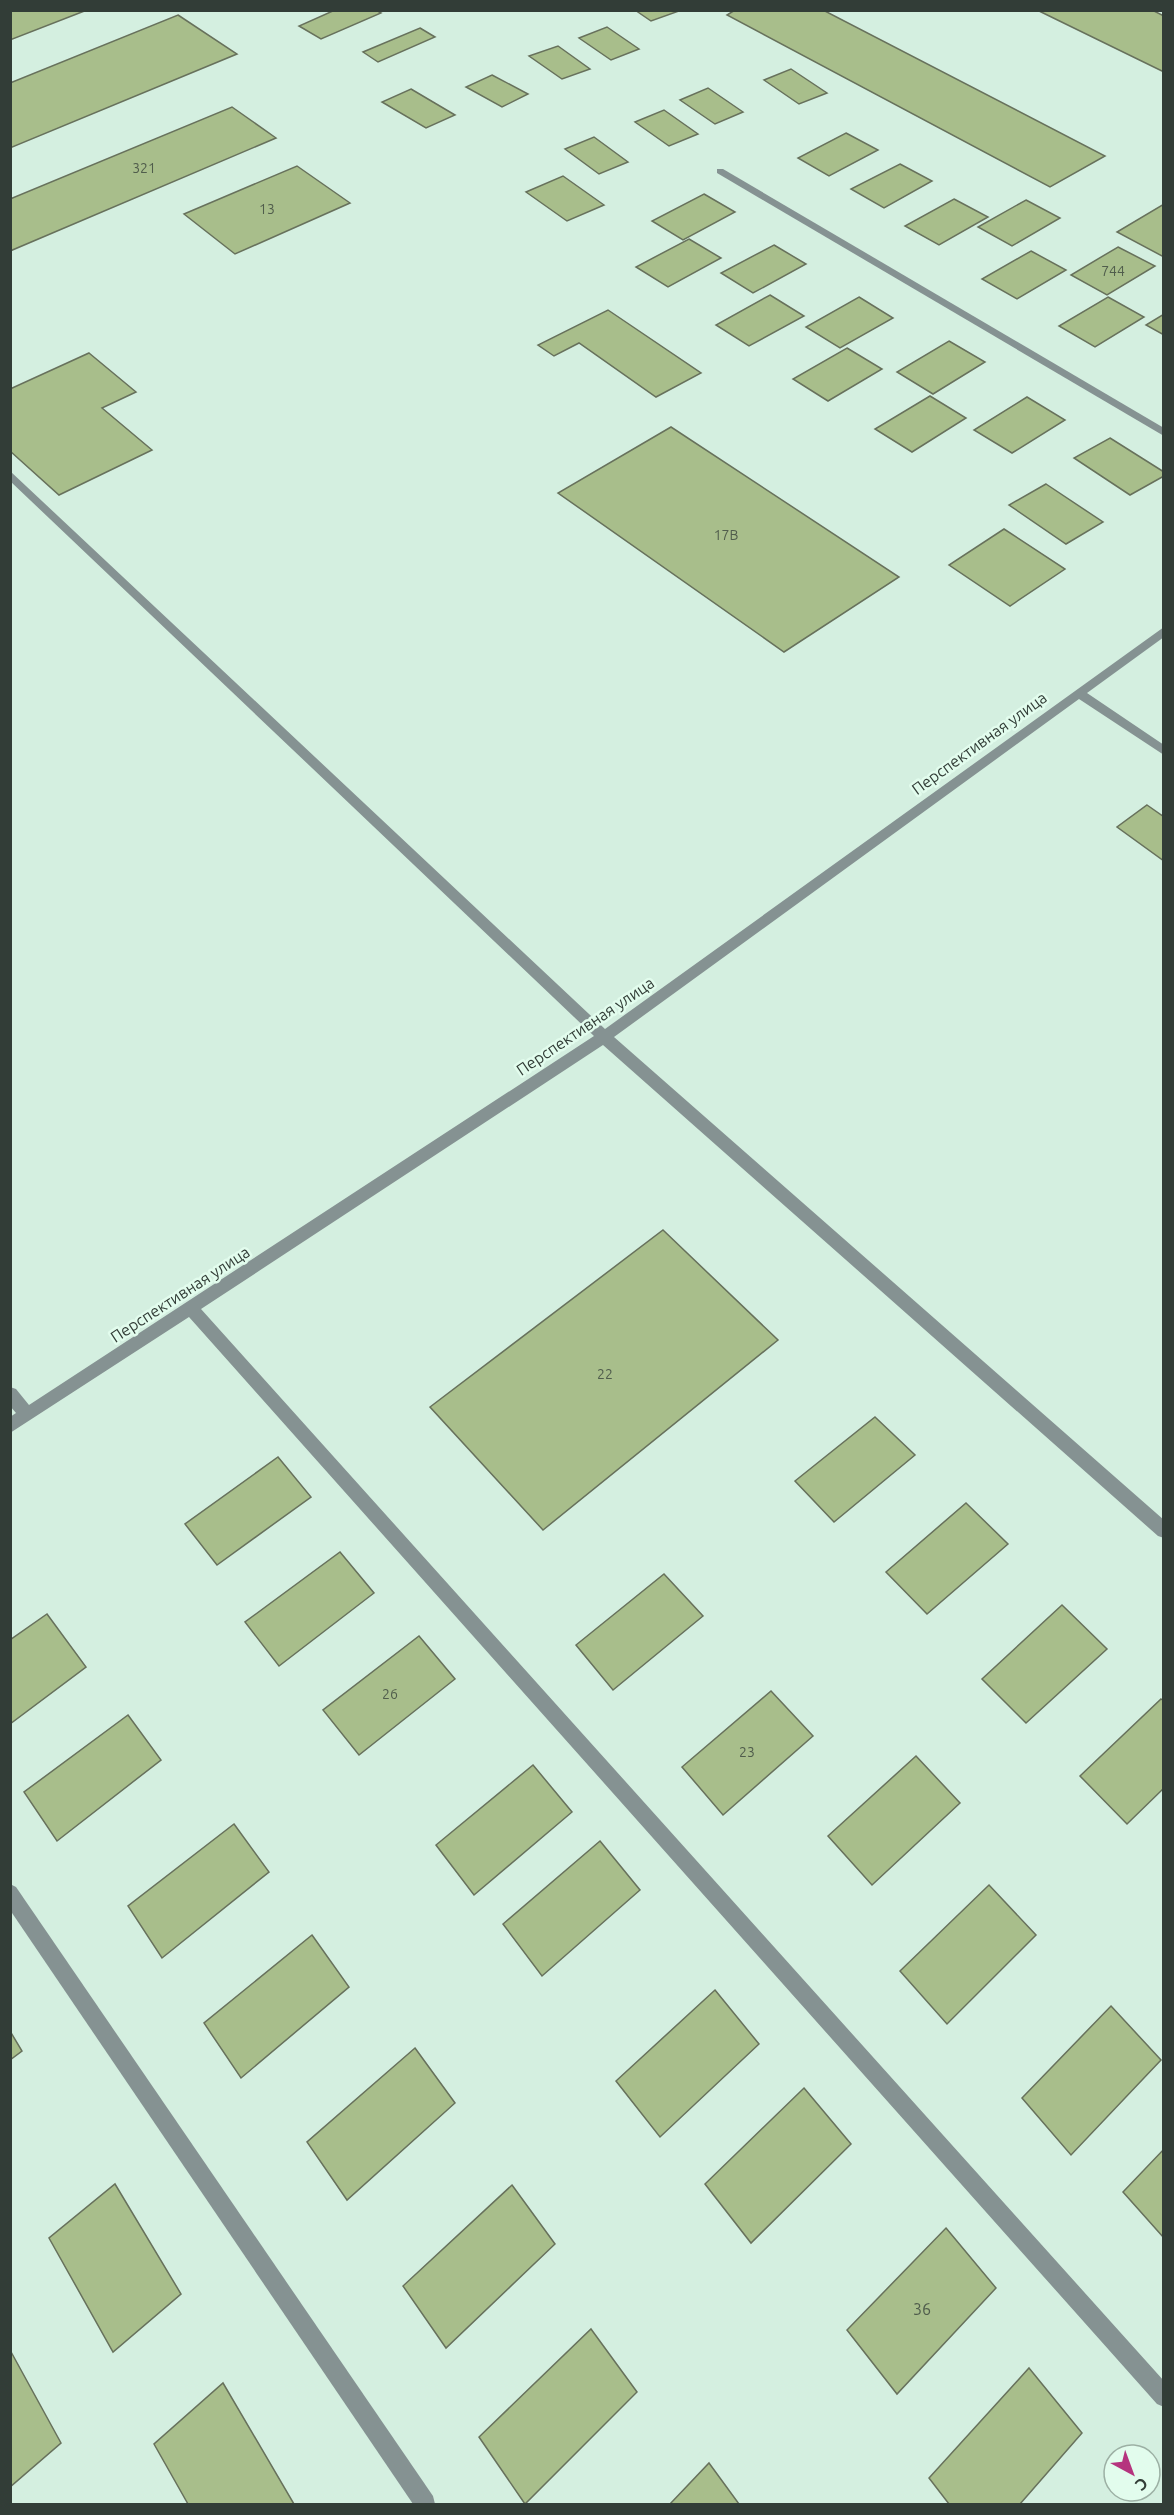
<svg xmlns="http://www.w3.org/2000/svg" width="1174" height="2515" font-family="Ubuntu,sans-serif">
<rect width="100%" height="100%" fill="#d4efe0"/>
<g fill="#a8be8b" stroke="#67715c" stroke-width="1.5">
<polygon points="10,10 87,10 10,40"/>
<polygon points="335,10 376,10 381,13 321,39 299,26"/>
<polygon points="635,10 678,10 679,11 651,21"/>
<polygon points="735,10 823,10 1105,156 1050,187 727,15"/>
<polygon points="1037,10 1152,10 1164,16 1164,72"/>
<polygon points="178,15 237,54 10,148 10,83"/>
<polygon points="607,27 639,49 611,60 579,38"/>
<polygon points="420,28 435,37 378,62 363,52"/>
<polygon points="558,46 590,69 562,79 529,56"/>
<polygon points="791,69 827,93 799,104 764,80"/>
<polygon points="492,75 528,94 502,107 466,87"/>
<polygon points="708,88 743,112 715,124 680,100"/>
<polygon points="411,89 455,115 426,128 382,102"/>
<polygon points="232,107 276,138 10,251 10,199"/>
<polygon points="664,110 698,134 669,146 635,122"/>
<polygon points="846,133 878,150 829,176 798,158"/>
<polygon points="594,137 628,162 599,174 565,149"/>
<polygon points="900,164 932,181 884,208 851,189"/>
<polygon points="297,166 350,203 235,254 184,214"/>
<polygon points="563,176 604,205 567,221 526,192"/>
<polygon points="704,194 735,212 683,240 652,221"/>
<polygon points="954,199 988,217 939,245 905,226"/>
<polygon points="1026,200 1060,218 1012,246 978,227"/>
<polygon points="1164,204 1164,257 1117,232"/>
<polygon points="689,239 721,258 668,287 636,267"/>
<polygon points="774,245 806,264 753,293 721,273"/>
<polygon points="1118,247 1155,266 1107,295 1071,275"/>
<polygon points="1031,251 1066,270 1017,299 982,279"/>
<polygon points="770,295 804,316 749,346 716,325"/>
<polygon points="859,297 893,318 840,348 806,327"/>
<polygon points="1108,297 1144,317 1095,347 1059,326"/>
<polygon points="608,310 701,373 656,397 579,343 554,356 538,345"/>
<polygon points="1164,314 1164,335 1146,325"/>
<polygon points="949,341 985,362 933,394 897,372"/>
<polygon points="847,348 882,369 828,401 793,379"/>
<polygon points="89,353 136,392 102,408 152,450 59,495 10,451 10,389"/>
<polygon points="930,396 966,418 912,452 875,429"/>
<polygon points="1027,397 1065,420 1012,453 974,430"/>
<polygon points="671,427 899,577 784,652 558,493"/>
<polygon points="1110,438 1164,472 1164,476 1130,495 1074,458"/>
<polygon points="1046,484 1103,522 1066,544 1009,505"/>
<polygon points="1004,529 1065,569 1010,606 949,565"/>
<polygon points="1147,805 1164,817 1164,861 1117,827"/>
<polygon points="663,1230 778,1340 543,1530 430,1407"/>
<polygon points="875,1417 915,1455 834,1522 795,1481"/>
<polygon points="278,1457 311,1497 217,1565 185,1524"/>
<polygon points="966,1503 1008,1544 927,1614 886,1572"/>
<polygon points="340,1552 374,1593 279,1666 245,1622"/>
<polygon points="664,1574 703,1616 613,1690 576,1645"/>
<polygon points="1062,1605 1107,1649 1026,1723 982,1679"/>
<polygon points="47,1614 86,1667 10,1724 10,1640"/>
<polygon points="419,1636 455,1679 359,1755 323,1710"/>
<polygon points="771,1691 813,1736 723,1815 682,1767"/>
<polygon points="1161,1699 1164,1701 1164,1788 1127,1824 1080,1776"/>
<polygon points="128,1715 161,1760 57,1841 24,1792"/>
<polygon points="916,1756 960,1803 872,1885 828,1836"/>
<polygon points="533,1765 572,1812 474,1895 436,1845"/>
<polygon points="234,1824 269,1872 162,1958 128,1906"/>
<polygon points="600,1841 640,1890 542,1976 503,1924"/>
<polygon points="989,1885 1036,1935 947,2024 900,1971"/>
<polygon points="312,1935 349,1987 241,2078 204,2023"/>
<polygon points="715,1990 759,2044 660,2137 616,2081"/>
<polygon points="1111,2006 1161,2060 1071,2155 1022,2098"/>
<polygon points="10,2031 22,2051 10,2060"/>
<polygon points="415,2048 455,2103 347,2200 307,2142"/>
<polygon points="804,2088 851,2144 751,2243 705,2184"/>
<polygon points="1164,2149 1164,2238 1123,2192"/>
<polygon points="115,2184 181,2294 113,2352 49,2238"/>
<polygon points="512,2185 555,2244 446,2348 403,2286"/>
<polygon points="946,2228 996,2288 897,2394 847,2330"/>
<polygon points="591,2329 637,2392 525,2504 479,2437"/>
<polygon points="10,2350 61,2443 10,2487"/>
<polygon points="1029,2368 1082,2433 1020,2504 949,2504 929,2478"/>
<polygon points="223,2383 294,2504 188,2504 154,2444"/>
<polygon points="709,2463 739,2504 670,2504"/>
</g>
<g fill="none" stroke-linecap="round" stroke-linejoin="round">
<g fill="#859292" fill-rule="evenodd">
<polygon points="717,169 723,169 1164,428 1164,436 717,173"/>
<polygon points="10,471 605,1029 1164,627 1164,637 1087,693 1164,745 1164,755 1079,699 614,1037 1164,1520 1164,1538 1158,1536 603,1045 201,1309 1164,2381 1164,2407 1157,2404 189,1317 10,1433 10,1417 16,1413 10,1406 10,1387 16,1389 29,1405 594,1036 10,481"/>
<polygon points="10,1884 16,1887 433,2496 435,2504 413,2504 10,1910"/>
</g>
</g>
<g text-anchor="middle" stroke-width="5" stroke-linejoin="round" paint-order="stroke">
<g font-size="14" fill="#505d4c">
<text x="144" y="173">321</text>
<text x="267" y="214">13</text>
<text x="1113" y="276">744</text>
<text x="726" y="540">17В</text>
<text x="605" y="1379">22</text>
<text x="390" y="1699">26</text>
<text x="747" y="1757">23</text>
</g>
<g font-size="16" fill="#323d37" stroke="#e2fced">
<text transform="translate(979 743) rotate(-36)" y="6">Перспективная улица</text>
<text transform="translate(585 1026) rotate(-34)" y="6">Перспективная улица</text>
<text transform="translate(180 1294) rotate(-33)" y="6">Перспективная улица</text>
</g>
<g font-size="16" fill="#505d4c">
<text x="922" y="2315">36</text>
</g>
</g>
<rect width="1174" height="2515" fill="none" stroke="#323d37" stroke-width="24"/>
<g transform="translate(1132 2473) rotate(139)"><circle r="28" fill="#e2fced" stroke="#9cb0a4" stroke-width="1.5"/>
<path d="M0-4.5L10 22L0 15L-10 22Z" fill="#b5347e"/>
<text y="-9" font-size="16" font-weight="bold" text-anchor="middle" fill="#323d37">С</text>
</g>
</svg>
